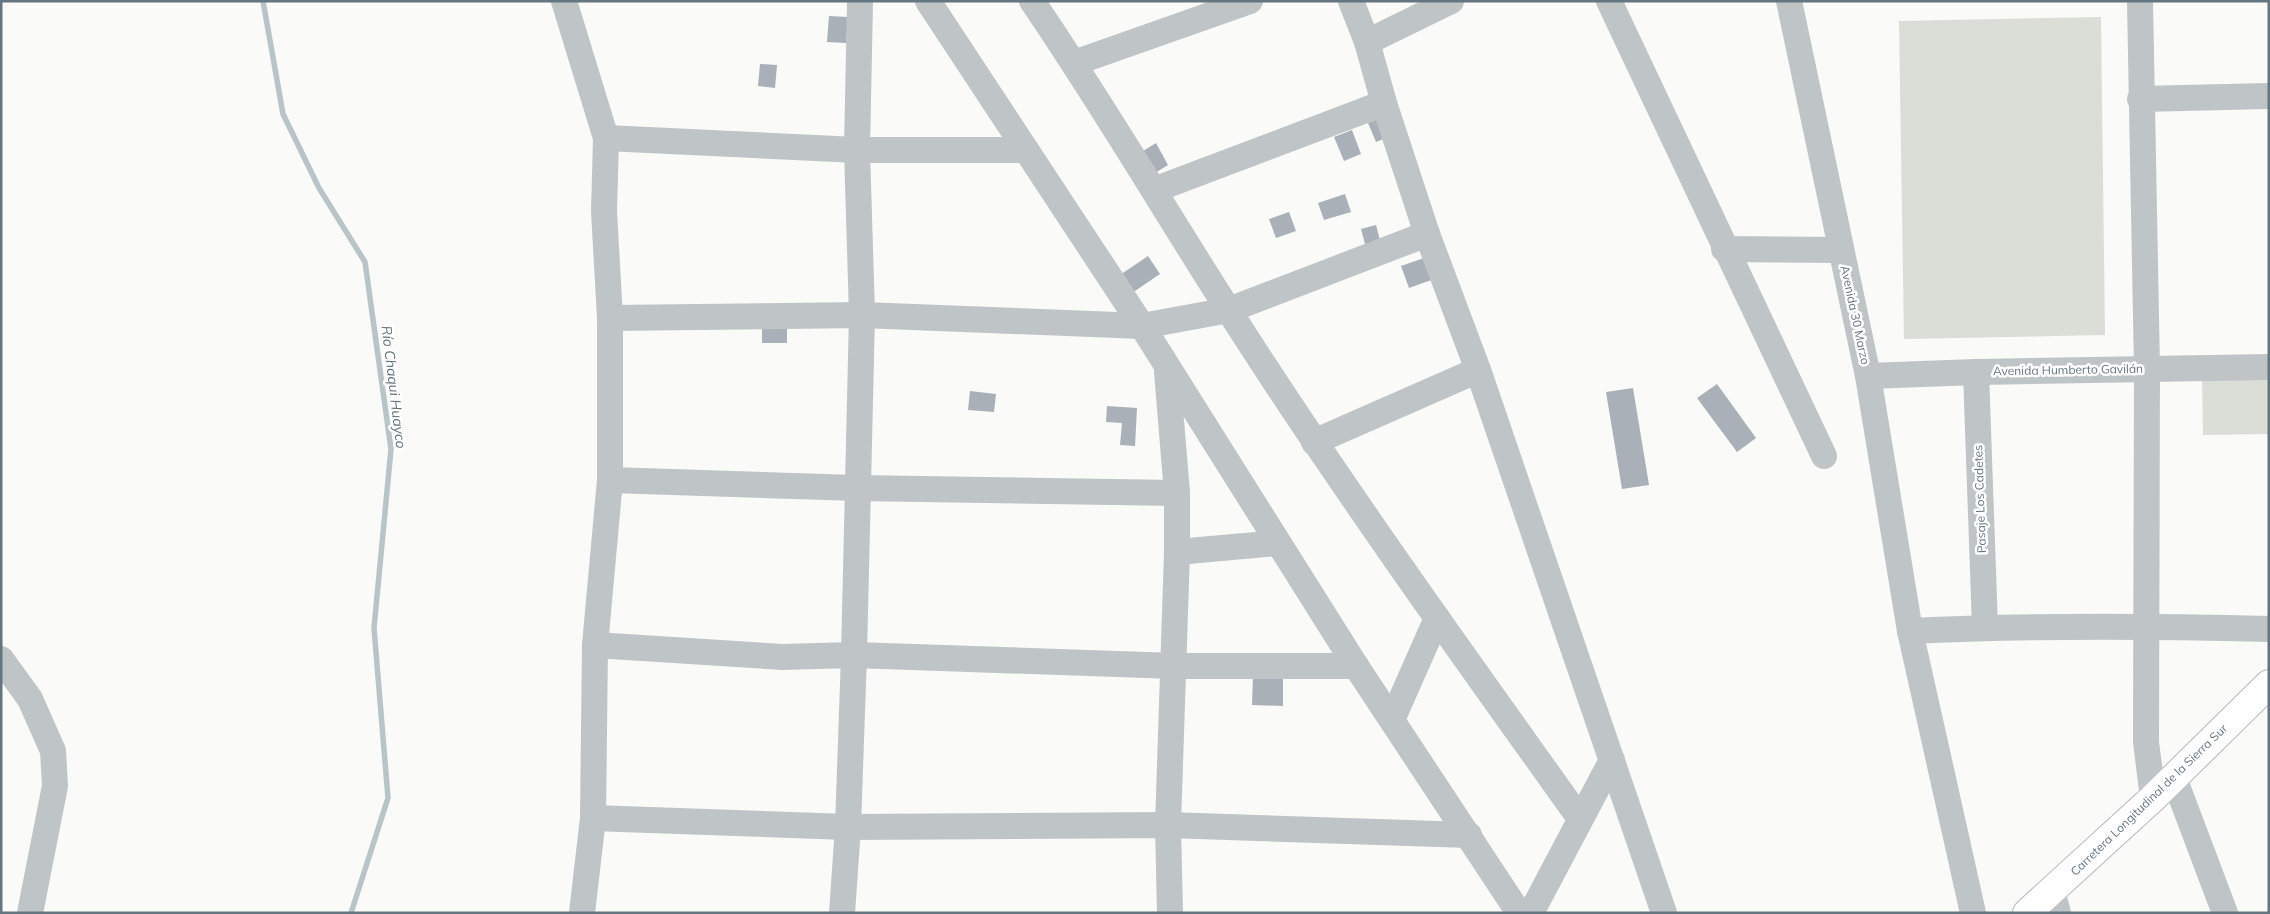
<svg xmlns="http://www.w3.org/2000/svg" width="2270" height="914" font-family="Mulish,sans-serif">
<rect width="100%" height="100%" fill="#fafaf8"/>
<g fill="#daded7">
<polygon points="2101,17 2105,335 1904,339 1899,21"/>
<polygon points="2269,376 2269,434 2203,435 2202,377"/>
</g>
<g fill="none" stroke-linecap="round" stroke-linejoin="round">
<polyline stroke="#b8c4c7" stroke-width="5.5" points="263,1 283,114 319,188 365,262 391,449 374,628 388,798 351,913"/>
</g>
<g fill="#a9b0b7">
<polygon points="829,16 848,17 846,43 827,42"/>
<polygon points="760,64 777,65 775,88 758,86"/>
<polygon points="1380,118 1388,137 1376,142 1368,123"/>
<polygon points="1352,130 1361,154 1344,161 1334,137"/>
<polygon points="1156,143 1168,165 1155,173 1143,151"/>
<polygon points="1345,194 1351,212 1324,220 1318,203"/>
<polygon points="1289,212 1296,231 1276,238 1269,219"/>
<polygon points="1376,225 1381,244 1366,248 1361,229"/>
<polygon points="1148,256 1160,274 1129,295 1117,277"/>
<polygon points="1430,256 1437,278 1409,288 1401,266"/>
<rect x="762" y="326" width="25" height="17"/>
<polygon points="1717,384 1756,438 1737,452 1697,398"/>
<polygon points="1633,388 1649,485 1622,489 1606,392"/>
<polygon points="970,391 996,394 994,412 968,410"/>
<polygon points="1107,406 1137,408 1135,446 1120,445 1122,423 1106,422"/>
<polygon points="1253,675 1283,676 1283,706 1252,705"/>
</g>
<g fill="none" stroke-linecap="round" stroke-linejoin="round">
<defs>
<polyline id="highway" points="2027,913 2153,798 2269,684"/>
</defs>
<use href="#highway" stroke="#b5b9bc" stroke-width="30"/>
<g stroke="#bfc4c7" stroke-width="26">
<polyline points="564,1 606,138 604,211 610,318 610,480 595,645 593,818 582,913"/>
<polyline points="928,1 1142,326 1356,666 1519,913"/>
<path d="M1032 1C1114 121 1186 247 1266 368 1366 521 1474 670 1580 819"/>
<polyline points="1351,1 1367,42 1384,103 1427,234 1478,370 1664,913"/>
<polyline points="1609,1 1824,456"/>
<polyline points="1789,1 1868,376 1910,631 1973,913"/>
<polyline points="2140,1 2147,369 2146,742 2153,798"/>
<polyline points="1367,42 1451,1"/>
<polyline points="1074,63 1250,1"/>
<polyline points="2140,99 2269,96"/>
<polyline points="606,138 857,150 1026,150"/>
<polyline points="1154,190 1384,103"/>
<polyline points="1724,249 1841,250"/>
<polyline points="610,318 862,315 1142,326 1229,310 1427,234"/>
<polyline points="1167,372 1177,493 1177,552 1168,825 1170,913"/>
<polyline points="1976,372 1985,627"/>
<polyline points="1868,376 1976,372 2269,367"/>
<polyline points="1314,442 1478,370"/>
<polyline points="610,480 857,488 1177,493"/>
<polyline points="1177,552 1277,543"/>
<path d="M1910 631C2030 625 2149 626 2269 629"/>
<polyline points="595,645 782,657 854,655 1175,666 1356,666"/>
<polyline points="1,659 30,699 53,751 55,786 30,913"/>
<polyline points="1392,720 1437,618"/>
<polyline points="2174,778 2225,913"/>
<polyline points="593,818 848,827 1168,825 1469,835"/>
<polyline points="2052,891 2058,913"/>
<polyline points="842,913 848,827 854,655 862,315 857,150 860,1"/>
<polyline points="1531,913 1612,760"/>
</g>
<use href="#highway" stroke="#fff" stroke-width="28"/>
</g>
<g text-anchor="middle" stroke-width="5" stroke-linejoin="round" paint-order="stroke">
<g font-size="12" fill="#667681" stroke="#fff">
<text transform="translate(1855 315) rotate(78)" y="4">Avenida 30 Marzo</text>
<text transform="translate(2068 370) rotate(-1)" y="4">Avenida Humberto Gavilán</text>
<text transform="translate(1980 499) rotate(-92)" y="4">Pasaje Los Cadetes</text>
<text transform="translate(2149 800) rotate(-44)" y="4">Carretera Longitudinal de la Sierra Sur</text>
</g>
<g font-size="14" font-style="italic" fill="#61747a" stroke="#fff">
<text transform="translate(394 387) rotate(83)" y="5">Río Chaqui Huayco</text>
</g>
</g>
<rect width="2270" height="914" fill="none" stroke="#667681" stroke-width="5"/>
</svg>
